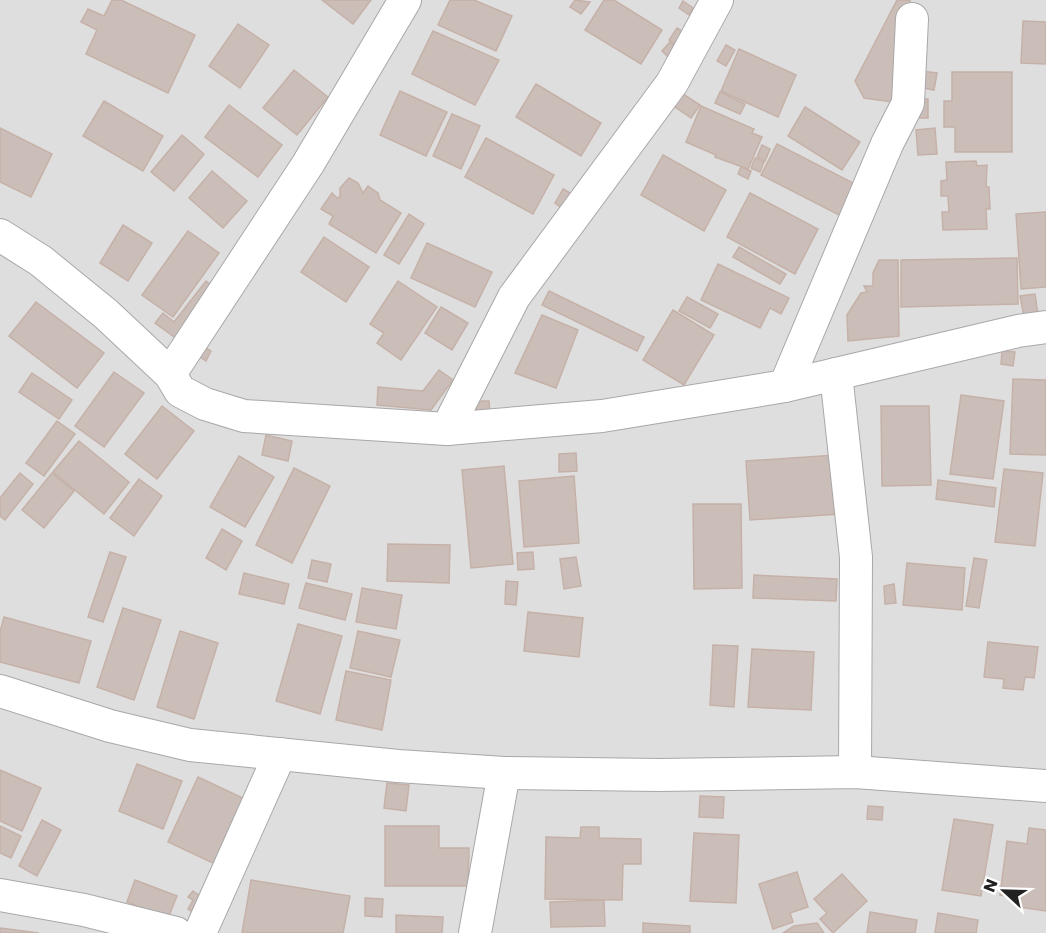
<svg xmlns="http://www.w3.org/2000/svg" width="1046" height="933" font-family="Poppins,sans-serif">
<rect width="100%" height="100%" fill="#f2ede7"/>
<rect fill="#dfdede" x="0" y="0" width="1046" height="933"/>
<g fill="#cbbeb9" stroke="#c5b1a8" stroke-width="1.5">
<polygon points="112,0 121,0 195,35 168,93 86,54 97,30 81,22 88,9 104,16"/>
<polygon points="322,0 371,0 353,24"/>
<polygon points="450,0 474,0 512,16 496,51 438,25"/>
<polygon points="575,0 590,2 581,14 570,7"/>
<polygon points="604,0 614,0 662,30 641,64 585,30"/>
<polygon points="897,0 910,0 899,103 864,98 855,81"/>
<polygon points="683,1 693,8 689,15 679,8"/>
<polygon points="1023,21 1046,22 1046,64 1021,63"/>
<polygon points="238,24 269,45 240,88 209,66"/>
<polygon points="677,28 685,33 677,46 669,40"/>
<polygon points="433,31 499,60 475,105 412,74"/>
<polygon points="670,42 676,47 668,57 662,51"/>
<polygon points="726,45 735,50 726,66 717,61"/>
<polygon points="739,49 796,75 778,117 721,91"/>
<polygon points="294,70 328,97 297,135 263,108"/>
<polygon points="921,71 937,73 934,90 918,87"/>
<polygon points="952,72 1012,72 1012,152 955,152 955,127 944,127 944,101 952,101"/>
<polygon points="536,84 601,123 581,156 516,117"/>
<polygon points="400,91 447,112 426,156 380,135"/>
<polygon points="680,92 700,105 691,118 672,105"/>
<polygon points="720,92 745,104 740,114 715,103"/>
<rect x="915" y="99" width="13" height="19"/>
<polygon points="104,101 163,136 143,171 83,136"/>
<polygon points="229,105 282,145 258,177 205,137"/>
<polygon points="701,106 754,129 752,133 762,137 748,169 715,157 716,155 686,142"/>
<polygon points="805,107 860,142 842,170 788,136"/>
<polygon points="452,114 480,126 461,169 433,156"/>
<polygon points="0,128 52,154 31,197 0,182"/>
<polygon points="935,128 937,154 918,155 916,130"/>
<polygon points="182,135 204,154 174,191 151,172"/>
<polygon points="486,138 554,175 533,214 465,177"/>
<polygon points="777,144 859,186 843,217 761,175"/>
<polygon points="762,145 770,149 765,161 757,157"/>
<polygon points="663,155 726,190 704,231 641,195"/>
<polygon points="755,158 764,162 760,172 751,168"/>
<polygon points="976,161 977,166 987,165 986,187 989,187 990,209 986,209 987,229 943,230 942,212 949,212 948,196 941,196 941,181 947,180 946,162"/>
<polygon points="741,167 751,171 748,179 738,174"/>
<polygon points="212,171 247,201 223,228 189,198"/>
<polygon points="349,178 358,183 363,193 368,186 378,193 380,200 401,213 376,253 329,224 333,216 321,209 332,193 337,198 340,197 340,188"/>
<polygon points="563,189 572,194 563,209 555,203"/>
<polygon points="750,193 818,229 795,274 727,237"/>
<polygon points="1046,212 1046,287 1021,289 1016,214"/>
<polygon points="409,214 424,224 399,264 384,255"/>
<polygon points="123,225 152,243 128,281 100,263"/>
<polygon points="188,231 219,253 173,317 142,295"/>
<polygon points="324,237 369,267 346,302 301,272"/>
<polygon points="427,243 492,272 475,307 411,278"/>
<polygon points="739,247 786,274 780,284 733,257"/>
<polygon points="1017,258 1018,304 901,307 901,260"/>
<polygon points="879,260 898,260 899,336 848,341 847,315 861,293 867,292 864,286 873,286 873,273"/>
<polygon points="718,264 789,298 781,314 770,308 760,328 701,300"/>
<polygon points="206,281 216,288 177,339 155,323 163,313 174,322"/>
<polygon points="398,281 437,307 401,360 377,343 384,333 370,324"/>
<polygon points="549,291 644,337 637,351 542,305"/>
<polygon points="1035,294 1038,315 1024,317 1020,296"/>
<polygon points="687,297 718,314 710,328 679,311"/>
<polygon points="36,302 104,353 77,388 9,336"/>
<polygon points="441,307 468,323 452,350 425,333"/>
<polygon points="673,310 714,335 684,385 643,360"/>
<polygon points="542,315 578,330 556,388 515,373"/>
<polygon points="201,345 211,351 206,361 195,354"/>
<polygon points="1002,351 1015,352 1013,366 1001,364"/>
<polygon points="439,370 453,380 431,410 377,405 378,387 423,391"/>
<polygon points="114,372 144,393 104,447 75,426"/>
<polygon points="32,373 72,400 59,419 19,392"/>
<polygon points="1013,379 1046,380 1046,455 1010,454"/>
<polygon points="961,395 1004,401 993,479 950,474"/>
<polygon points="473,401 489,401 490,416 479,416"/>
<polygon points="162,406 194,431 157,479 125,454"/>
<polygon points="881,406 929,406 931,485 882,486"/>
<polygon points="57,421 75,434 44,476 26,463"/>
<polygon points="266,435 292,441 288,461 262,455"/>
<polygon points="79,441 129,482 104,514 53,472"/>
<polygon points="576,453 577,471 559,472 559,454"/>
<polygon points="836,455 840,514 750,520 746,461"/>
<polygon points="239,456 274,477 245,527 210,507"/>
<polygon points="504,466 513,564 471,568 462,470"/>
<polygon points="294,468 330,486 292,563 256,545"/>
<polygon points="1004,469 1043,473 1035,546 995,542"/>
<polygon points="20,473 33,484 5,520 0,516 0,498"/>
<polygon points="52,473 74,491 44,528 22,510"/>
<polygon points="574,476 579,543 524,547 519,481"/>
<polygon points="139,479 162,496 134,536 110,518"/>
<polygon points="938,480 996,488 994,507 936,499"/>
<polygon points="693,504 741,504 742,588 694,589"/>
<polygon points="222,529 242,541 226,570 206,558"/>
<polygon points="388,544 450,545 449,583 387,581"/>
<polygon points="110,552 126,557 103,622 88,617"/>
<polygon points="533,552 534,569 518,570 517,553"/>
<polygon points="576,557 581,586 564,589 560,559"/>
<polygon points="974,558 987,560 979,608 966,606"/>
<polygon points="312,560 331,564 327,582 308,578"/>
<polygon points="907,563 965,568 962,610 903,605"/>
<polygon points="244,573 289,584 284,604 239,594"/>
<polygon points="754,575 837,579 836,601 753,598"/>
<polygon points="506,581 518,582 516,605 505,604"/>
<polygon points="306,583 352,594 345,620 299,608"/>
<polygon points="894,584 896,603 885,604 884,586"/>
<polygon points="362,588 402,595 396,629 356,622"/>
<polygon points="123,608 161,620 134,700 97,687"/>
<polygon points="528,612 583,618 579,657 524,651"/>
<polygon points="4,617 91,641 79,683 0,662 0,632"/>
<polygon points="298,624 342,636 320,714 276,701"/>
<polygon points="180,631 218,643 194,719 157,707"/>
<polygon points="358,631 400,640 391,677 350,668"/>
<polygon points="988,642 1038,647 1034,678 1025,677 1023,690 1003,688 1004,679 984,677"/>
<polygon points="713,645 738,646 734,707 710,705"/>
<polygon points="752,649 814,652 811,710 748,707"/>
<polygon points="346,671 391,680 382,730 336,720"/>
<polygon points="137,764 182,781 163,829 119,811"/>
<polygon points="0,770 41,788 22,831 0,821"/>
<polygon points="198,777 245,799 215,864 168,842"/>
<polygon points="387,783 409,785 406,811 384,808"/>
<polygon points="700,796 724,797 723,818 699,817"/>
<polygon points="868,806 883,807 882,820 867,819"/>
<polygon points="954,819 993,825 981,896 942,890"/>
<polygon points="42,820 61,830 37,876 19,866"/>
<polygon points="0,826 21,836 11,858 0,853"/>
<polygon points="385,826 439,826 439,848 469,848 468,886 385,886"/>
<polygon points="581,827 599,827 599,838 641,839 641,864 623,864 622,900 545,899 546,837 580,838"/>
<polygon points="1029,828 1046,830 1046,911 1020,907 1021,898 1000,895 1007,841 1027,844"/>
<polygon points="694,833 739,835 736,903 690,901"/>
<polygon points="797,872 808,907 790,913 793,922 773,929 759,884"/>
<polygon points="842,874 867,901 833,933 820,919 827,913 814,899"/>
<polygon points="135,880 177,896 168,918 127,902"/>
<polygon points="251,880 350,896 343,933 242,933"/>
<polygon points="193,891 203,898 194,913 188,909 193,900 188,897"/>
<polygon points="365,898 383,899 382,917 365,916"/>
<polygon points="604,900 605,926 551,927 550,902"/>
<polygon points="870,912 917,920 915,933 867,933"/>
<polygon points="938,913 978,920 976,933 935,933"/>
<polygon points="396,915 443,917 442,933 396,933"/>
<polygon points="643,923 690,926 690,933 643,933"/>
<polygon points="817,923 824,933 783,933 794,926"/>
<polygon points="0,928 39,933 0,933"/>
</g>
<g fill="none" stroke-linecap="round" stroke-linejoin="round">
<defs>
<g id="minor">
<polyline points="0,235 41,261 106,314 170,374 180,391 205,404 244,416 447,429 602,416 785,386 1018,331 1046,327"/>
<polyline points="170,374 308,164 405,0"/>
<polyline points="836,374 856,557 855,772"/>
<polyline points="785,386 887,144 908,103 912,19"/>
<polyline points="447,429 514,297 672,83 717,0"/>
<polyline points="0,691 110,726 190,745 398,766 504,773 659,775 855,772 1046,786"/>
<polyline points="0,895 84,910 176,933"/>
<polyline points="200,933 280,754"/>
<polyline points="475,933 504,773"/>
</g>
</defs>
<use href="#minor" stroke="#a8a8a8" stroke-width="34"/>
<use href="#minor" stroke="#fff" stroke-width="32"/>
</g>
<g transform="translate(1004 891) rotate(292)" stroke="#ffffff" stroke-width="4.5" paint-order="stroke">
<path d="M0-4.5L10 22L0 15L-10 22Z" fill="#212121"/>
<text y="-9" font-size="16" font-weight="bold" text-anchor="middle" fill="#212121">N</text>
</g>
</svg>
